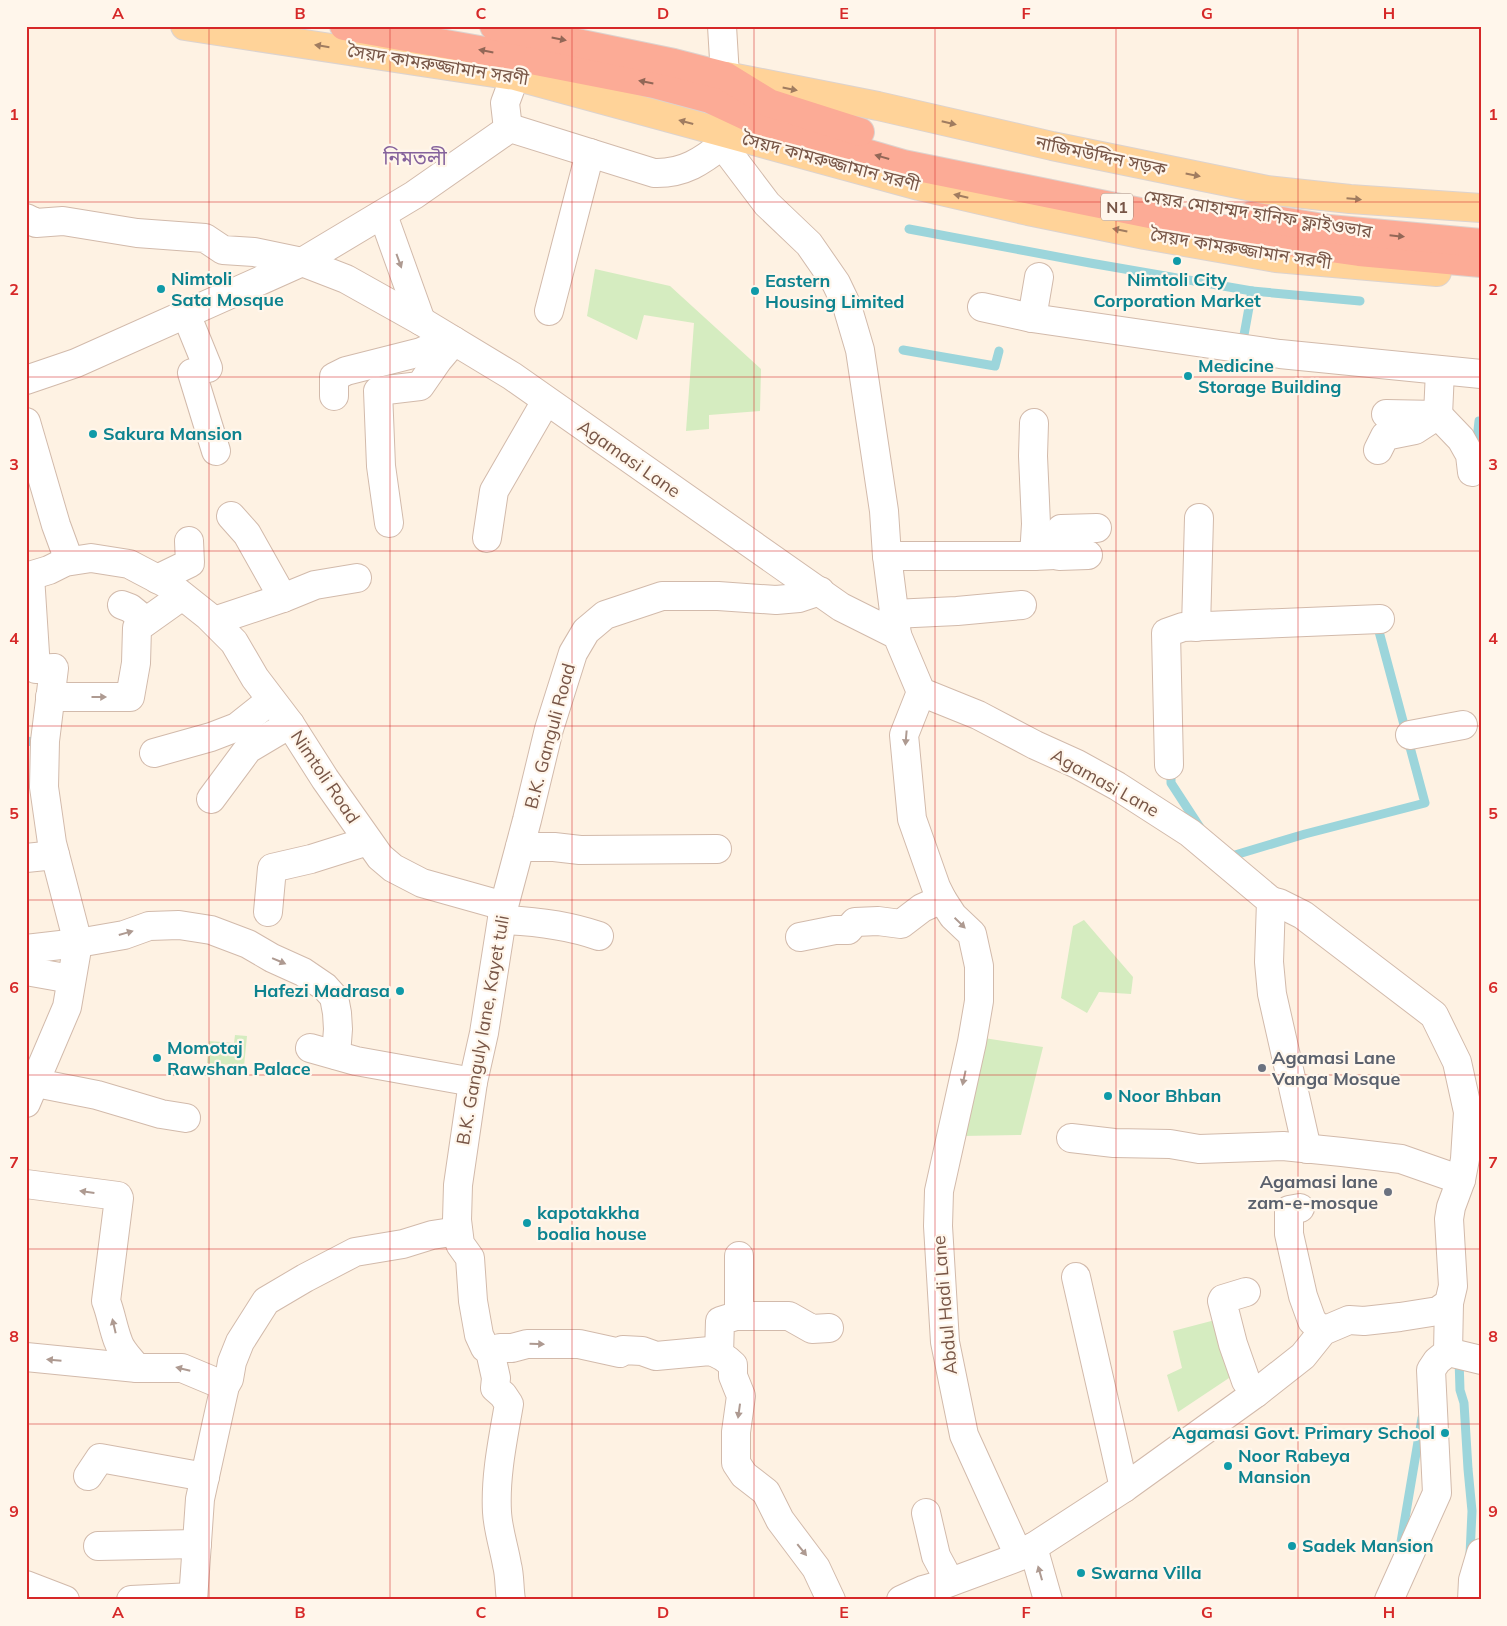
<svg xmlns="http://www.w3.org/2000/svg" width="1507" height="1626" font-family="Mulish,'Noto Sans Bengali',sans-serif">
<rect width="100%" height="100%" fill="#fef2e3"/>
<g fill="#d5ecc0">
<polygon points="595,269 670,286 761,369 760,411 709,415 709,429 686,431 694,323 644,315 637,340 587,316"/>
<polygon points="1084,920 1133,977 1131,994 1099,992 1087,1013 1061,998 1073,926"/>
<polygon points="235,1035 247,1036 244,1066 207,1063 209,1041 234,1043"/>
<polygon points="984,1038 1043,1047 1021,1135 963,1136"/>
<polygon points="1219,1319 1235,1374 1178,1412 1167,1375 1182,1368 1173,1331"/>
</g>
<g fill="none" stroke-linecap="round" stroke-linejoin="round">
<g stroke="#9cd5db" stroke-width="9">
<polyline points="909,229 1090,263 1252,291"/>
<polyline points="1242,346 1252,291 1360,301"/>
<polyline points="903,350 995,366 999,351"/>
<polyline points="1478,449 1476,449 1479,421 1481,421"/>
<polyline points="26,741 42,743"/>
<polyline points="1171,768 1171,783 1201,829"/>
<polyline points="1225,858 1305,834 1425,803 1377,624"/>
<polyline points="1459,1359 1460,1390 1464,1403 1468,1469 1472,1511 1470,1555"/>
<polyline points="1400,1548 1422,1418"/>
</g>
<defs>
<g id="minor">
<polyline points="508,129 505,103 515,76"/>
<polyline points="727,133 725,143 730,155 767,204 809,244 836,283 847,306 860,350 884,511 887,556 897,635"/>
<polyline points="383,215 421,321"/>
<polyline points="26,218 36,223 63,221 137,233 205,238 223,250 254,252 302,262 346,279 421,321 512,376 841,607 897,635 921,692 978,715 1035,745 1077,764 1117,786 1190,833 1271,901 1269,962 1272,994 1307,1149"/>
<polyline points="982,307 1032,318 1280,354 1481,374"/>
<polyline points="549,311 590,153"/>
<polyline points="186,314 208,368 192,373 216,451"/>
<polyline points="1032,318 1039,277"/>
<path d="M26 380 76 363 302 262 414 195 510 128 654 173C684 174 702 161 725 143"/>
<polyline points="334,396 334,377 346,371 421,352 450,339"/>
<polyline points="1386,414 1438,415 1461,439 1470,455 1472,472"/>
<polyline points="26,422 56,525 67,555 65,562"/>
<polyline points="1378,450 1385,436 1415,430 1438,415 1440,371"/>
<polyline points="231,516 247,534 283,598"/>
<polyline points="389,523 381,466 378,391 420,386 438,360 454,341"/>
<polyline points="487,538 494,491 546,401"/>
<polyline points="1055,555 1059,556 1088,555"/>
<polyline points="887,556 1034,556 1036,524 1033,456 1034,423"/>
<polyline points="1034,556 1055,555 1059,551 1061,529 1097,528"/>
<polyline points="26,577 49,570 65,562 91,558 129,564 169,585 208,616 234,642 255,678 290,724 325,779 380,857 393,868 422,883 504,906"/>
<polyline points="157,579 190,563 189,541"/>
<polyline points="122,605 130,608 146,621"/>
<polyline points="893,614 957,611 1022,605"/>
<polyline points="214,621 283,598 315,585 357,578"/>
<polyline points="1196,627 1199,518"/>
<polyline points="921,692 904,735 912,819 936,887 942,899 953,916 972,934 979,966 979,1001 972,1042 939,1191 938,1226 945,1342 964,1435 1019,1556"/>
<polyline points="50,697 130,697 136,663 137,628 182,596"/>
<polyline points="1410,735 1463,725"/>
<polyline points="154,753 211,737 237,727 271,700"/>
<polyline points="1169,765 1166,633 1183,627 1380,619"/>
<polyline points="211,799 248,749 290,724"/>
<polyline points="520,847 554,847 580,850 717,849"/>
<polyline points="26,858 55,855"/>
<polyline points="268,912 272,868 311,859 368,841"/>
<path d="M502 920C533 921 570 926 599 936"/>
<polyline points="800,937 835,930 848,930 855,922 878,921 901,924 922,908 942,899"/>
<polyline points="26,949 78,943 124,935 149,926 179,925 211,930 248,944 272,958 303,972 325,987 334,997 337,1013 338,1029 336,1055"/>
<polyline points="26,971 71,979"/>
<polyline points="310,1048 356,1061 473,1082"/>
<polyline points="26,1081 97,1095 161,1114 186,1118"/>
<polyline points="26,1103 67,1007 78,943 52,843 44,787 45,741 54,668 36,669 30,576"/>
<polyline points="1071,1138 1114,1143 1170,1144 1199,1149 1283,1146 1342,1152 1401,1159 1461,1180"/>
<path d="M26 1184 118 1196 119 1198 106 1301C111 1314 113 1328 118 1341 121 1351 130 1359 137 1368"/>
<polyline points="1300,1208 1289,1210 1289,1234 1303,1296 1312,1321 1323,1331"/>
<polyline points="1076,1277 1124,1488"/>
<polyline points="1246,1292 1223,1299 1222,1301 1233,1344 1246,1381 1256,1393"/>
<polyline points="736,1316 739,1307 739,1256"/>
<path d="M490 1351 500 1348H512L527 1344H579L620 1353 623 1350 642 1351 656 1356 710 1351C720 1354 726 1358 733 1365V1376L741 1396 736 1432V1463L744 1475 766 1492 780 1520 816 1568 831 1600"/>
<polyline points="1448,1352 1481,1360"/>
<polyline points="719,1354 720,1321 736,1316 789,1316 812,1329 829,1328"/>
<polyline points="26,1357 137,1368 182,1368 225,1386"/>
<polyline points="88,1476 100,1458 205,1477"/>
<polyline points="926,1513 936,1556 950,1582"/>
<polyline points="98,1546 197,1544"/>
<polyline points="1033,1547 1048,1600"/>
<polyline points="26,1585 65,1600"/>
<polyline points="131,1600 193,1597"/>
<polyline points="193,1600 200,1499 220,1408 225,1386 229,1379 232,1362 240,1342 266,1301 305,1278 355,1252 403,1244 432,1235 458,1231"/>
<path d="M511 1600C509 1588 510 1576 507 1565 504 1547 498 1530 497 1512 495 1476 503 1439 509 1404L503 1395 495 1388 496 1378 490 1351 485 1348 479 1335 473 1301 470 1258 460 1244 457 1220 458 1185 473 1082 484 1033 504 906 527 820 549 729 573 653 586 631 605 615 662 596H718L776 600 799 598 820 591"/>
<polyline points="901,1600 923,1590 948,1583 1018,1557 1124,1488 1256,1393 1303,1356 1323,1331 1349,1320 1364,1321 1400,1317 1438,1311 1449,1303 1453,1286 1449,1219 1451,1207 1461,1180 1465,1159 1468,1112 1457,1062 1434,1015 1303,915 1279,903 1271,901"/>
<polyline points="1389,1600 1437,1493 1431,1370 1437,1361 1448,1352 1449,1303"/>
<polyline points="1472,1600 1473,1580 1481,1553"/>
</g>
<polyline id="secondary" points="722,26 725,76"/>
<g id="primary">
<polyline points="185,26 515,76 919,186 1028,211 1145,235 1276,258 1437,272"/>
<polyline points="726,76 878,106 1052,146 1267,190 1350,199 1481,208"/>
</g>
<g id="motorway">
<polyline points="344,26 485,51 654,84 710,99 759,122 903,164 1288,242 1359,252 1481,263"/>
<polyline points="494,26 674,63 725,76 769,103 860,132"/>
<polyline points="1251,216 1329,229 1481,243"/>
</g>
</defs>
<use href="#minor" stroke="#d2baab" stroke-width="30"/>
<use href="#secondary" stroke="#d5baa8" stroke-width="30"/>
<use href="#primary" stroke="#dcd3cf" stroke-width="30"/>
<use href="#motorway" stroke="#dcd3cf" stroke-width="30"/>
<use href="#minor" stroke="#fff" stroke-width="28"/>
<use href="#secondary" stroke="#fff" stroke-width="28"/>
<use href="#primary" stroke="#ffd399" stroke-width="28"/>
<use href="#motorway" stroke="#fcab96" stroke-width="28"/>
</g>
<defs><path id="oneway-solid" d="M-6-.8H1V-3.2L6.5 0L1 3.2V.8H-6Z" transform="scale(1.25)"/></defs>
<g fill="#926757">
<use href="#oneway-solid" transform="translate(559 39) rotate(11)"/>
<use href="#oneway-solid" transform="translate(486 51) rotate(-169)"/>
<use href="#oneway-solid" transform="translate(646 82) rotate(-169)"/>
<use href="#oneway-solid" transform="translate(882 157) rotate(-164)"/>
<use href="#oneway-solid" transform="translate(1397 236) rotate(6)"/>
</g>
<g fill="#a07c60">
<use href="#oneway-solid" transform="translate(322 46) rotate(-171)"/>
<use href="#oneway-solid" transform="translate(790 89) rotate(11)"/>
<use href="#oneway-solid" transform="translate(686 122) rotate(-165)"/>
<use href="#oneway-solid" transform="translate(949 123) rotate(13)"/>
<use href="#oneway-solid" transform="translate(1193 175) rotate(11)"/>
<use href="#oneway-solid" transform="translate(961 196) rotate(-167)"/>
<use href="#oneway-solid" transform="translate(1354 199) rotate(5)"/>
<use href="#oneway-solid" transform="translate(1120 230) rotate(-169)"/>
</g>
<g fill="#ae9a91">
<use href="#oneway-solid" transform="translate(399 261) rotate(70)"/>
<use href="#oneway-solid" transform="translate(99 697)"/>
<use href="#oneway-solid" transform="translate(906 738) rotate(95)"/>
<use href="#oneway-solid" transform="translate(960 923) rotate(44)"/>
<use href="#oneway-solid" transform="translate(126 933) rotate(-16)"/>
<use href="#oneway-solid" transform="translate(279 961) rotate(23)"/>
<use href="#oneway-solid" transform="translate(964 1078) rotate(102)"/>
<use href="#oneway-solid" transform="translate(87 1192) rotate(-172)"/>
<use href="#oneway-solid" transform="translate(114 1326) rotate(-103)"/>
<use href="#oneway-solid" transform="translate(537 1344) rotate(2)"/>
<use href="#oneway-solid" transform="translate(54 1360) rotate(-175)"/>
<use href="#oneway-solid" transform="translate(183 1369) rotate(-166)"/>
<use href="#oneway-solid" transform="translate(739 1411) rotate(98)"/>
<use href="#oneway-solid" transform="translate(802 1550) rotate(51)"/>
<use href="#oneway-solid" transform="translate(1040 1573) rotate(-106)"/>
</g>
<path fill="none" stroke="#d62828" stroke-width="1" stroke-opacity="0.55" d="M209 26V1600M390 26V1600M572 26V1600M754 26V1600M935 26V1600M1116 26V1600M1298 26V1600M26 202H1481M26 377H1481M26 551H1481M26 726H1481M26 900H1481M26 1075H1481M26 1249H1481M26 1424H1481"/>
<g fill="#0f9aa8" stroke="#fff6eb" stroke-width="2">
<circle cx="1177" cy="261" r="5"/>
<circle cx="161" cy="289" r="5"/>
<circle cx="755" cy="291" r="5"/>
<circle cx="1188" cy="376" r="5"/>
<circle cx="93" cy="434" r="5"/>
<circle cx="400" cy="991" r="5"/>
<circle cx="157" cy="1058" r="5"/>
<circle cx="1108" cy="1096" r="5"/>
<circle cx="527" cy="1223" r="5"/>
<circle cx="1445" cy="1433" r="5"/>
<circle cx="1228" cy="1466" r="5"/>
<circle cx="1292" cy="1546" r="5"/>
<circle cx="1081" cy="1573" r="5"/>
</g>
<g fill="#6b7280" stroke="#fff6eb" stroke-width="2">
<circle cx="1262" cy="1068" r="5"/>
<circle cx="1388" cy="1192" r="5"/>
</g>
<g text-anchor="middle" stroke-width="4.5" stroke-linejoin="round" paint-order="stroke">
<rect fill="#fff6eb" stroke="#a08678" stroke-width="1" x="1101" y="193.5" width="32" height="27" rx="4"/>
<g font-size="16" font-weight="bold" fill="#785647">
<text x="1117" y="213">N1</text>
</g>
<g font-size="18" fill="#785647" stroke="#fff6eb">
<text transform="translate(438 65) rotate(9)" y="6">সৈয়দ কামরুজ্জামান সরণী</text>
<text transform="translate(1101 156) rotate(12)" y="6">নাজিমউদ্দিন সড়ক</text>
<text transform="translate(831 162) rotate(15)" y="6">সৈয়দ কামরুজ্জামান সরণী</text>
<text transform="translate(1258 214) rotate(9)" y="6">মেয়র মোহাম্মদ হানিফ ফ্লাইওভার</text>
<text transform="translate(1241 249) rotate(9)" y="6">সৈয়দ কামরুজ্জামান সরণী</text>
<text transform="translate(629 459) rotate(35)" y="6">Agamasi Lane</text>
<text transform="translate(550 736) rotate(-75)" y="6">B.K. Ganguli Road</text>
<text transform="translate(325 777) rotate(56)" y="6">Nimtoli Road</text>
<text transform="translate(1105 783) rotate(29)" y="6">Agamasi Lane</text>
<text transform="translate(483 1030) rotate(-80)" y="6">B.K. Ganguly lane, Kayet tuli</text>
<text transform="translate(945 1305) rotate(-95)" y="6">Abdul Hadi Lane</text>
</g>
<g font-size="18" font-weight="bold" fill="#0d838f" stroke="#fff6eb" text-anchor="start">
<text x="171" y="285">Nimtoli<tspan x="171" dy="21">Sata Mosque</tspan></text>
<text x="1177" y="286" text-anchor="middle">Nimtoli City<tspan x="1177" dy="21">Corporation Market</tspan></text>
<text x="765" y="287">Eastern<tspan x="765" dy="21">Housing Limited</tspan></text>
<text x="1198" y="372">Medicine<tspan x="1198" dy="21">Storage Building</tspan></text>
<text x="103" y="440">Sakura Mansion</text>
<text x="390" y="997" text-anchor="end">Hafezi Madrasa</text>
<text x="167" y="1054">Momotaj<tspan x="167" dy="21">Rawshan Palace</tspan></text>
<text x="1118" y="1102">Noor Bhban</text>
<text x="537" y="1219">kapotakkha<tspan x="537" dy="21">boalia house</tspan></text>
<text x="1435" y="1439" text-anchor="end">Agamasi Govt. Primary School</text>
<text x="1238" y="1462">Noor Rabeya<tspan x="1238" dy="21">Mansion</tspan></text>
<text x="1302" y="1552">Sadek Mansion</text>
<text x="1091" y="1579">Swarna Villa</text>
</g>
<g font-size="18" font-weight="bold" fill="#5b616d" stroke="#fff6eb" text-anchor="start">
<text x="1272" y="1064">Agamasi Lane<tspan x="1272" dy="21">Vanga Mosque</tspan></text>
<text x="1378" y="1188" text-anchor="end">Agamasi lane<tspan x="1378" dy="21">zam-e-mosque</tspan></text>
</g>
<g font-size="20" fill="#85629c" stroke="#fff6eb">
<text x="415" y="165">নিমতলী</text>
</g>
</g>
<rect width="1507" height="1626" fill="none" stroke="#fff6eb" stroke-width="55"/>
<rect x="28" y="28" width="1452" height="1570" fill="none" stroke="#d62828" stroke-width="2"/>
<g font-size="16" text-anchor="middle" font-weight="bold" fill="#d62828">
<text x="118" y="19">A</text>
<text x="300" y="19">B</text>
<text x="481" y="19">C</text>
<text x="663" y="19">D</text>
<text x="844" y="19">E</text>
<text x="1026" y="19">F</text>
<text x="1207" y="19">G</text>
<text x="1389" y="19">H</text>
<text x="14" y="120">1</text>
<text x="1493" y="120">1</text>
<text x="14" y="295">2</text>
<text x="1493" y="295">2</text>
<text x="14" y="470">3</text>
<text x="1493" y="470">3</text>
<text x="14" y="644">4</text>
<text x="1493" y="644">4</text>
<text x="14" y="819">5</text>
<text x="1493" y="819">5</text>
<text x="14" y="993">6</text>
<text x="1493" y="993">6</text>
<text x="14" y="1168">7</text>
<text x="1493" y="1168">7</text>
<text x="14" y="1342">8</text>
<text x="1493" y="1342">8</text>
<text x="14" y="1517">9</text>
<text x="1493" y="1517">9</text>
<text x="118" y="1618">A</text>
<text x="300" y="1618">B</text>
<text x="481" y="1618">C</text>
<text x="663" y="1618">D</text>
<text x="844" y="1618">E</text>
<text x="1026" y="1618">F</text>
<text x="1207" y="1618">G</text>
<text x="1389" y="1618">H</text>
</g>
</svg>
